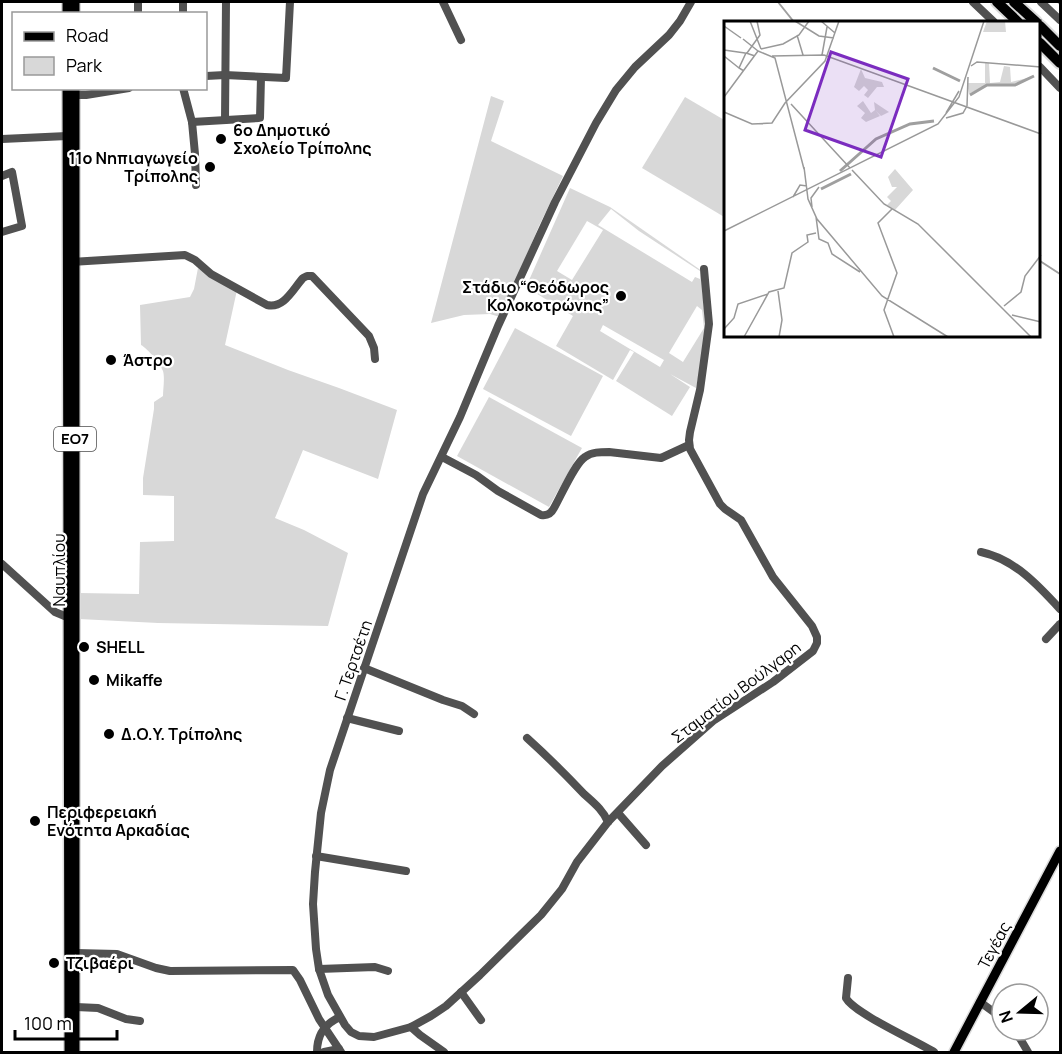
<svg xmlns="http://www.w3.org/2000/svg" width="1062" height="1054" font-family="Manrope,sans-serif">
<rect width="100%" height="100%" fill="#fff"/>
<g fill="#d8d8d8" fill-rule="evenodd">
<polygon points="491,96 504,101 491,141 563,176 539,226 500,317 490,314 464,315 431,323"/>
<polygon points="685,97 726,121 726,218 642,168"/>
<path d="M570 188 610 207 702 271C701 290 705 308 705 327 705 346 700 369 696 388L670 374 690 387 672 416 616 381 634 352 630 350 613 380 556 346 573 316 526 287ZM611 209 639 231 700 271V279L695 277 692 282 598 225ZM587 221 603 230 572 280 557 271ZM697 306 702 310 704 328 683 362 669 353ZM603 325 664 360 660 367 600 331Z"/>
<path d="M198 268 237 290 225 345 288 370 339 388 397 410 378 479 303 450 275 518 304 530 348 553 328 626 158 623 79 619V593L139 594 140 542 174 541V496L143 495V478L154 409V402L163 396C163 389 165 378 163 371 160 363 148 349 141 345L140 305 190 297 194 289Z"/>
<polygon points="515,328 603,376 571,436 483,389"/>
<polygon points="489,397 582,448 549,507 457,456"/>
</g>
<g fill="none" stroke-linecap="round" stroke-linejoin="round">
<g stroke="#9f9f9f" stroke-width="2">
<polyline points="778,2 794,22"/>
<polyline points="1058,2 1060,4"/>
<polyline points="1040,261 1060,274"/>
</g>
<defs>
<g id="major">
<polyline points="67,2 67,14"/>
<polyline points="75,14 75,2"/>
<polyline points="67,88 69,1052"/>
<polyline points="75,88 75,1052"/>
<polyline points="954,1052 1060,851"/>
</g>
<g id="highway">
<polyline points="997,2 1018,22"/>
<polyline points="1014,2 1036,22"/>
<polyline points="1040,26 1060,46"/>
<polyline points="1040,43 1060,63"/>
</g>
</defs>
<use href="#major" stroke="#dbdbdb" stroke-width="12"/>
<use href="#highway" stroke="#dbdbdb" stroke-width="14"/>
<g stroke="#515151" stroke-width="8">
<polyline points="443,2 461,40"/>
<polyline points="691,2 680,21 669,35 635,67 616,90 596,123 555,202 498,326 460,417 423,494 330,770 321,813 315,872 313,904 316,949 319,969 328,995 345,1025 351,1032 359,1036 374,1037 411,1027 431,1016 446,1006 480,975 541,915 562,889 577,862 608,822 662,766 713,721 773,682 813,651 817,643 817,637 812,626 773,577 741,520 725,509 720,504 690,449 689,440 690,432 700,390 709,324 704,269"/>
<polyline points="973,2 994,22"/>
<polyline points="1041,2 1060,20"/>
<polyline points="138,14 138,2"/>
<polyline points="183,14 183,2"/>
<polyline points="1040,67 1060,88"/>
<polyline points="206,76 225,75 286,78 290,2"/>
<polyline points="183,88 192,122 195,154 196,185"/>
<polyline points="71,95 86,95 129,88"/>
<polyline points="225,120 226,2"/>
<polyline points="192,122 260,118 261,77"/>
<polyline points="2,139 67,136"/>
<polyline points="2,176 12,172 22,226 2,232"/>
<path d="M71 262 185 255 195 260 211 274 267 305C284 309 293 289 303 278L307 276H312L369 336 374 348 375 359"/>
<path d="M442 457 476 475 498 491 541 515C547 516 551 514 554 508 561 496 575 463 585 457 592 452 600 452 609 452L661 458 689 445"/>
<path d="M981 552C1014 559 1038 585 1060 609"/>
<polyline points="2,564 55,612 67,617 74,617"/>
<polyline points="1046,639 1060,624"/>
<polyline points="364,668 443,700 462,706 474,714"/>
<polyline points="347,718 399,731"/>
<path d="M527 738C547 756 566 775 584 794 594 803 603 810 608 822"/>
<polyline points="618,813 646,845"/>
<polyline points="316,856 406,871"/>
<polyline points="76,953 117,954 156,968 170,971 293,970 300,980 319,1019 341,1052"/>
<polyline points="319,969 375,967 388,971"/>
<path d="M848 978 846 998C854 1013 916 1041 934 1052"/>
<polyline points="461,992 481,1020"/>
<polyline points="980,1002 1002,1018"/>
<polyline points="76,1007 98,1008 126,1019 140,1021"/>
<polyline points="411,1027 420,1035 444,1052"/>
<polyline points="1015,1030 1028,1052"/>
<path d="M317 1052C317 1035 324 1024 340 1017"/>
<polyline points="324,1052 339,1049"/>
</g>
<use href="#major" stroke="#000" stroke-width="9"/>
<use href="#highway" stroke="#000" stroke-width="10"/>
</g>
<g fill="#000" stroke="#fff" stroke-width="2">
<circle cx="221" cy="139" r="6"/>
<circle cx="210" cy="167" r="6"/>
<circle cx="621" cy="296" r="6"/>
<circle cx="111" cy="360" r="6"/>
<circle cx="84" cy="647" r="6"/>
<circle cx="94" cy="680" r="6"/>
<circle cx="109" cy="734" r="6"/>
<circle cx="35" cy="821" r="6"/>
<circle cx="54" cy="963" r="6"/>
</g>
<g text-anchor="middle" stroke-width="4.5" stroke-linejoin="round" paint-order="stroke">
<rect fill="#fff" stroke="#4c4c4c" stroke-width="1.5" x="54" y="427" width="42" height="24" rx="4.5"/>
<g font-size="15" font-weight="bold" fill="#000">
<text x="75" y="444">ΕΟ7</text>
</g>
<g font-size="16" font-weight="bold" fill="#000" stroke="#fff" text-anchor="start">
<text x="233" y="136">6ο Δημοτικό<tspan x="233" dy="18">Σχολείο Τρίπολης</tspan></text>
<text x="198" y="164" text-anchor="end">11ο Νηπιαγωγείο<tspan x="198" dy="18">Τρίπολης</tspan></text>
<text x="609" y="293" text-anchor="end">Στάδιο “Θεόδωρος<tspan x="609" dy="18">Κολοκοτρώνης”</tspan></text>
<text x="123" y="366">Άστρο</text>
<text x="96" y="653">SHELL</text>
<text x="106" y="686">Mikaffe</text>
<text x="121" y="740">Δ.Ο.Υ. Τρίπολης</text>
<text x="47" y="818">Περιφερειακή<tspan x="47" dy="18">Ενότητα Αρκαδίας</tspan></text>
<text x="66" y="969">Τζιβαέρι</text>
</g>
<g font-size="16" fill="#000" stroke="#fff">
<text transform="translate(59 570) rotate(-90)" y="6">Ναυπλίου</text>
<text transform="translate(353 660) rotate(-71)" y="6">Γ. Τερτσέτη</text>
<text transform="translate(736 692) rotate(-37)" y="6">Σταματίου Βούλγαρη</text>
<text transform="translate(994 945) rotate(-62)" y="6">Τεγέας</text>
</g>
</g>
<g transform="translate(724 21)">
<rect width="316" height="316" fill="#fff"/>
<path d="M263 0H281L282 11H259ZM261 42H265L266 62 276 61 280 45 286 46 287 61 308 56 292 63H264L245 73 243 62H261ZM137 48 141 57 158 61 160 66H153L144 77 140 74 144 69 140 65 135 70 130 66ZM139 80 147 92 151 89 150 81 165 91 157 95 152 90 156 95 142 101 137 97 141 92 133 85ZM171 148 189 169 171 189 163 184 167 180 163 176 173 166H168L164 156Z" fill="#d8d8d8"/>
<path fill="none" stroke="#9f9f9f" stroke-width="3" d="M209 47 236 60M246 74 263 64H291L310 55M116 150 152 118 186 103 210 100M97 168 127 153"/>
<path fill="none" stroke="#999" stroke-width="1.5" d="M26 0 37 28M71 0 95 15 110 17M97 0 111 12M0 5 17 17M73 14 79 34M19 18 34 30M37 28 59 23 75 14 85 0M0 29 21 32M34 30 51 37 80 148M23 32 36 14 33 0M98 34 103 6M0 35 15 47M48 35 100 34 317 113M247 45 253 41 317 46M20 50 15 47 22 32 31 35M0 76 34 30M67 83 126 147M243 85 244 56M0 91 28 103 48 102 61 82 101 40 115 0M222 92 235 70M222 97 239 92 243 85M80 146 84 178 93 198 158 275 224 316M128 149 160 183 194 203 307 316M69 176 76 164 83 165M88 186 87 177 95 166M168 188 154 202 173 252 160 289 170 316M92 196 95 218 104 222 108 233 136 251M0 210 214 103 235 76 260 0M54 270 58 299 55 316M280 285 297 271 301 255 317 234M288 294 317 301M0 308 10 297 14 283 44 273M20 316 45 271 60 267 68 232 84 221 83 214 92 212"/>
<path fill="#7b2cbf" fill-opacity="0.15" stroke="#7b2cbf" stroke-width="3" d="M107 31 184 58 157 136 81 109Z"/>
<rect width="316" height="316" fill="none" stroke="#000" stroke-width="3"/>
</g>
<rect width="1062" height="1054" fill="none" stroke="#000000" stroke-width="6"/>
<rect x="12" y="12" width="195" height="78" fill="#ffffff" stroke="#999999" stroke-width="1.5"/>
<rect x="24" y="32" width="30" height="9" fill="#000000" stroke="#999999" stroke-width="1.5"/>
<text x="66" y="42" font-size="18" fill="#000000">Road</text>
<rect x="24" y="57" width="30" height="18" fill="#d8d8d8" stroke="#999999" stroke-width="1.5"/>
<text x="66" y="72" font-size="18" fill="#000000">Park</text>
<g transform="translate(1020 1012) rotate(251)"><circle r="28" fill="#ffffff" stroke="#999999" stroke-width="1.5"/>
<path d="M0-4.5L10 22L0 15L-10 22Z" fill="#000000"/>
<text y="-9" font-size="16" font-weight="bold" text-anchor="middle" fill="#000000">N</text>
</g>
<path d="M15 1030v9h102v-9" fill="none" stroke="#000000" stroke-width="3"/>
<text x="24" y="1030" font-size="18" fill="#000000" stroke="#ffffff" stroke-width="4.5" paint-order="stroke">100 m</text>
</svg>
